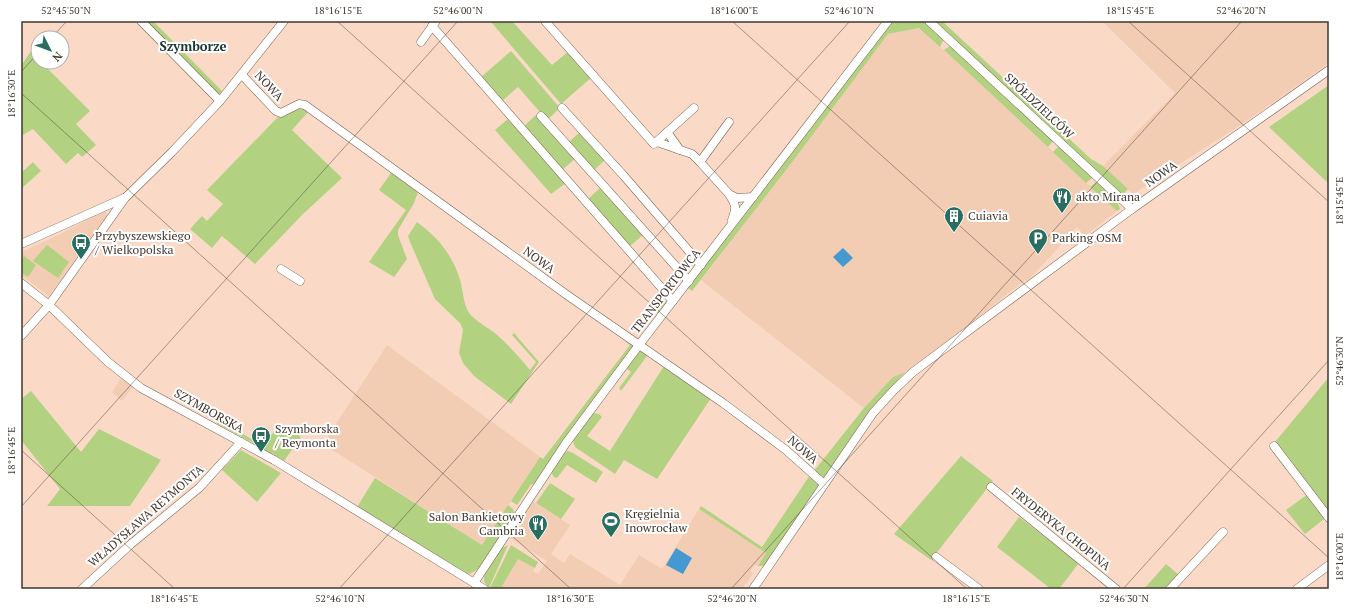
<svg xmlns="http://www.w3.org/2000/svg" width="1350" height="610" font-family="'PT Serif',serif">
<rect width="100%" height="100%" fill="#fadac6"/>
<g fill="#f2ccb3">
<polygon points="1102,21 1329,21 1329,63 1248,120 1133,194 1103,166 1175,93"/>
<polygon points="920,28 1117,211 1085,236 1077,227 1027,282 1025,280 965,328 905,372 893,377 864,408 701,280 790,165 888,34"/>
<polygon points="105,211 108,215 49,296 21,275 21,252 54,237"/>
<polygon points="387,345 540,457 482,545 323,444"/>
<polygon points="121,378 133,387 122,401 112,392"/>
<polygon points="532,501 570,525 551,554 564,563 570,554 620,585 639,555 662,569 699,509 766,553 758,566 755,565 751,570 753,574 742,589 505,589 501,587 518,558 535,568 533,571 538,574 547,561 508,537"/>
</g>
<g fill="#b2d282">
<polygon points="145,21 153,21 222,91 219,95"/>
<polygon points="492,21 512,21 552,65 569,51 592,77 561,104 491,22"/>
<polygon points="892,21 925,21 944,39 940,47 919,28 888,34 790,165 692,291 688,288"/>
<polygon points="935,21 942,21 1091,159 1103,166 1128,189 1124,193 1117,192"/>
<polygon points="951,45 1053,141 1048,147 944,50"/>
<polygon points="31,51 38,58 38,62 41,62 90,111 76,124 96,145 82,157 78,153 66,164 33,129 21,136 21,66"/>
<polygon points="511,51 560,108 547,120 518,87 501,102 480,78"/>
<polygon points="1329,85 1329,184 1269,127"/>
<polygon points="298,108 303,108 309,111 292,130 342,178 302,215 255,264 222,236 212,248 190,229 202,216 207,221 223,204 207,190 278,117"/>
<polygon points="537,114 576,158 561,171 523,127"/>
<polygon points="509,118 566,183 551,194 495,130"/>
<polygon points="581,131 606,159 593,171 568,143"/>
<polygon points="1059,146 1092,178 1086,183 1053,152"/>
<polygon points="33,162 41,171 21,189 21,173"/>
<polygon points="393,170 486,241 418,192 414,203 398,230 398,235 407,259 394,277 369,262 406,210 379,190"/>
<path d="M1096 182C1105 190 1117 197 1120 209L1117 211 1090 187Z"/>
<polygon points="601,187 644,234 629,247 587,200"/>
<path d="M417 222C439 238 454 257 461 283 463 293 464 305 469 313 476 322 488 327 496 334 509 345 519 357 530 370L536 362 512 335 514 333 539 362 511 404 474 376 463 363 459 353 463 330 460 323 435 299 410 242 408 236Z"/>
<polygon points="47,245 69,262 58,278 33,261"/>
<polygon points="24,256 36,265 28,277 21,272 21,260"/>
<polygon points="658,294 667,303 658,314 650,305"/>
<polygon points="627,338 635,345 534,485 531,484 517,505 511,501 540,457 543,459 630,345 625,341"/>
<polygon points="641,350 649,356 647,356 621,391 619,388 631,372 626,368"/>
<polygon points="664,366 711,398 657,479 624,460 615,474 575,447 573,441 574,437 593,413 599,414 602,417 587,436 610,451"/>
<polygon points="905,372 870,410 823,479 814,471 864,408 893,377"/>
<polygon points="1329,377 1329,515 1305,534 1286,510 1308,494 1289,468 1286,470 1270,448"/>
<polygon points="31,391 81,452 99,429 161,460 130,506 47,506 60,489 21,440 21,399"/>
<polygon points="217,419 255,441 260,439 262,437 263,438 257,445 216,423"/>
<polygon points="279,423 301,437 284,461 272,453 271,454 264,450 264,447"/>
<polygon points="241,450 281,473 257,502 222,470"/>
<polygon points="568,451 573,453 603,472 596,483 567,465 557,478 554,477 551,472 565,452"/>
<polygon points="961,456 993,481 931,560 894,534"/>
<polygon points="810,475 820,484 767,564 762,566 758,566 766,553 699,509 701,506 762,547"/>
<polygon points="375,478 482,545 508,505 513,509 515,514 479,569 469,574 464,572 357,507"/>
<polygon points="550,483 575,499 561,519 536,503"/>
<polygon points="1019,517 1079,563 1059,589 1051,589 997,547"/>
<path d="M508 545 489 588C484 584 483 579 485 573L502 548Z"/>
<polygon points="511,545 538,562 535,568 518,559 502,586 505,589 491,589 490,588"/>
<polygon points="1166,564 1179,575 1166,589 1144,589"/>
</g>
<g fill="#449ad0">
<polygon points="843,248 853,258 843,267 833,257"/>
<polygon points="676,548 692,558 683,574 666,565"/>
</g>
<g fill="none" stroke-linecap="round" stroke-linejoin="round">
<defs>
<g id="minor">
<polyline points="141,21 220,101"/>
<polyline points="545,21 654,144 694,108"/>
<polyline points="929,21 1132,209"/>
<polyline points="432,26 673,301"/>
<polyline points="421,42 436,21"/>
<polyline points="242,75 276,111 281,113 299,104 305,105 567,295 723,403 786,450 824,484"/>
<polyline points="562,108 624,176 701,265"/>
<polyline points="541,116 689,281"/>
<polyline points="657,142 680,150 667,132"/>
<polyline points="680,150 692,154 700,162 729,122"/>
<polyline points="700,162 729,194"/>
<path d="M732 220C737 207 736 205 729 194L737 198 753 197"/>
<polyline points="21,244 124,198"/>
<polyline points="281,269 300,281"/>
<polyline points="21,283 49,305 108,362 141,388 274,460 484,589"/>
<polyline points="21,336 49,305 125,198 172,152 220,101 284,21"/>
<polyline points="1274,446 1329,518"/>
<polyline points="991,487 1116,589"/>
<polyline points="936,557 979,589"/>
<polyline points="474,583 566,443 639,345 888,21"/>
<polyline points="82,589 131,544 199,488 241,442"/>
<polyline points="753,589 873,413 894,390 913,372 1132,209 1329,70"/>
<polyline points="1170,589 1223,532"/>
<polyline points="1297,589 1329,565"/>
</g>
</defs>
<use href="#minor" stroke="#795e4c" stroke-width="9"/>
<use href="#minor" stroke="#fff" stroke-width="8"/>
</g>
<path fill="none" stroke="#43372f" stroke-width="1" stroke-opacity="0.45" d="M337 21 967 589M732 21 1329 558M1128 21 1329 202M51 38 67 21M21 72 38 53M21 93 571 589M21 450 175 589M21 507 458 21M339 589 850 21M731 589 1242 21M1123 589 1329 360"/>
<defs>
<symbol id="restaurant-pin" viewBox="-11 -11 22 30"><path d="M0 17L-7.5 6A9.5 9.5 0 1 1 7.5 6Z" fill="#296e61" stroke="#fff"/><path d="M-5-6h1v4h1v-4h1v4h1v-4h1v5L-1.5 .5V6h-2V.5L-5-1ZM5-6V6H3V1.5H1.5Q1.5-4 5-6Z" fill="#fff"/></symbol>
<symbol id="building-pin" viewBox="-11 -11 22 30"><path d="M0 17L-7.5 6A9.5 9.5 0 1 1 7.5 6Z" fill="#296e61" stroke="#fff"/><path d="M-4-6H4V6H1V3H-1V6H-4ZM-2.5-4.3h1.7v1.8h-1.7ZM.8-4.3h1.7v1.8H.8ZM-2.5-1h1.7V.8h-1.7ZM.8-1h1.7V.8H.8Z" fill="#fff"/></symbol>
<symbol id="parking-pin" viewBox="-11 -11 22 30"><path d="M0 17L-7.5 6A9.5 9.5 0 1 1 7.5 6Z" fill="#296e61" stroke="#fff"/><path d="M-3.5-5.5H1a3.5 3.5 0 0 1 0 7H-1V5.5H-3.5ZM-1-3.4V-.6H.8a1.4 1.4 0 0 0 0-2.8Z" fill="#fff"/></symbol>
<symbol id="bus-pin" viewBox="-11 -11 22 30"><path d="M0 17L-7.5 6A9.5 9.5 0 1 1 7.5 6Z" fill="#296e61" stroke="#fff"/><path d="M-5-6H5V4H4V6H2V4H-2V6H-4V4H-5ZM-3.5-4V0h7V-4ZM-3.5 1.2v1.5H-2V1.2ZM2 1.2v1.5H3.5V1.2Z" fill="#fff"/></symbol>
<symbol id="stadium-pin" viewBox="-11 -11 22 30"><path d="M0 17L-7.5 6A9.5 9.5 0 1 1 7.5 6Z" fill="#296e61" stroke="#fff"/><path d="M0-5a6.5 5 0 1 0 0 10a6.5 5 0 1 0 0-10ZM-3.5-1.8h7v3.6h-7Z" fill="#fff"/></symbol>
</defs>
<g fill-rule="evenodd">
<use href="#restaurant-pin" x="1051" y="186" width="22" height="30"/>
<use href="#building-pin" x="943" y="205" width="22" height="30"/>
<use href="#parking-pin" x="1027" y="227" width="22" height="30"/>
<use href="#bus-pin" x="70" y="232" width="22" height="30"/>
<use href="#bus-pin" x="250" y="425" width="22" height="30"/>
<use href="#stadium-pin" x="600" y="510" width="22" height="30"/>
<use href="#restaurant-pin" x="527" y="513" width="22" height="30"/>
</g>
<g text-anchor="middle" stroke-width="4" stroke-linejoin="round" paint-order="stroke">
<g font-size="12" fill="#43372f" stroke="#fff">
<text transform="translate(269 86) rotate(47)" y="4">NOWA</text>
<text transform="translate(1039 106) rotate(43)" y="4">SPÓŁDZIELCÓW</text>
<text transform="translate(1161 174) rotate(-35)" y="4">NOWA</text>
<text transform="translate(539 260) rotate(36)" y="4">NOWA</text>
<text transform="translate(666 291) rotate(-52)" y="4">TRANSPORTOWCA</text>
<text transform="translate(209 411) rotate(29)" y="4">SZYMBORSKA</text>
<text transform="translate(803 450) rotate(41)" y="4">NOWA</text>
<text transform="translate(146 516) rotate(-41)" y="4">WŁADYSŁAWA REYMONTA</text>
<text transform="translate(1061 529) rotate(39)" y="4">FRYDERYKA CHOPINA</text>
</g>
<g font-size="12" fill="#43372f" stroke="#fff" text-anchor="start">
<text x="1076" y="201">akto Mirana</text>
<text x="968" y="220">Cuiavia</text>
<text x="95" y="240">Przybyszewskiego<tspan x="95" dy="14">/ Wielkopolska</tspan></text>
<text x="1052" y="242">Parking OSM</text>
<text x="275" y="433">Szymborska<tspan x="275" dy="14">/ Reymonta</tspan></text>
<text x="625" y="518">Kręgielnia<tspan x="625" dy="14">Inowrocław</tspan></text>
<text x="524" y="521" text-anchor="end">Salon Bankietowy<tspan x="524" dy="14">Cambria</tspan></text>
</g>
<g font-size="13" font-weight="bold" fill="#183832" stroke="#fff">
<text x="193" y="51">Szymborze</text>
</g>
</g>
<rect width="1350" height="610" fill="none" stroke="#ffffff" stroke-width="44"/>
<g transform="translate(50 50) rotate(132)"><circle r="19" fill="#ffffff" stroke="#b4afac"/>
<path d="M0-3L7 15L0 10L-7 15Z" fill="#296e61"/>
<text y="-6" font-size="11" font-weight="bold" text-anchor="middle" fill="#43372f">N</text>
</g>
<rect x="22" y="22" width="1306" height="566" fill="none" stroke="#43372f" stroke-width="1.5"/>
<g font-size="10" text-anchor="middle" fill="#43372f">
<text x="66" y="14">52°45'50"N</text>
<text x="338" y="14">18°16'15"E</text>
<text x="458" y="14">52°46'00"N</text>
<text x="734" y="14">18°16'00"E</text>
<text x="849" y="14">52°46'10"N</text>
<text x="1130" y="14">18°15'45"E</text>
<text x="1241" y="14">52°46'20"N</text>
<text transform="translate(11 94) rotate(-90)" y="4">18°16'30"E</text>
<text transform="translate(1339 201) rotate(-90)" y="4">18°15'45"E</text>
<text transform="translate(1339 361) rotate(-90)" y="4">52°46'30"N</text>
<text transform="translate(11 451) rotate(-90)" y="4">18°16'45"E</text>
<text transform="translate(1339 557) rotate(-90)" y="4">18°16'00"E</text>
<text x="174" y="602">18°16'45"E</text>
<text x="340" y="602">52°46'10"N</text>
<text x="570" y="602">18°16'30"E</text>
<text x="732" y="602">52°46'20"N</text>
<text x="966" y="602">18°16'15"E</text>
<text x="1124" y="602">52°46'30"N</text>
</g>
</svg>
